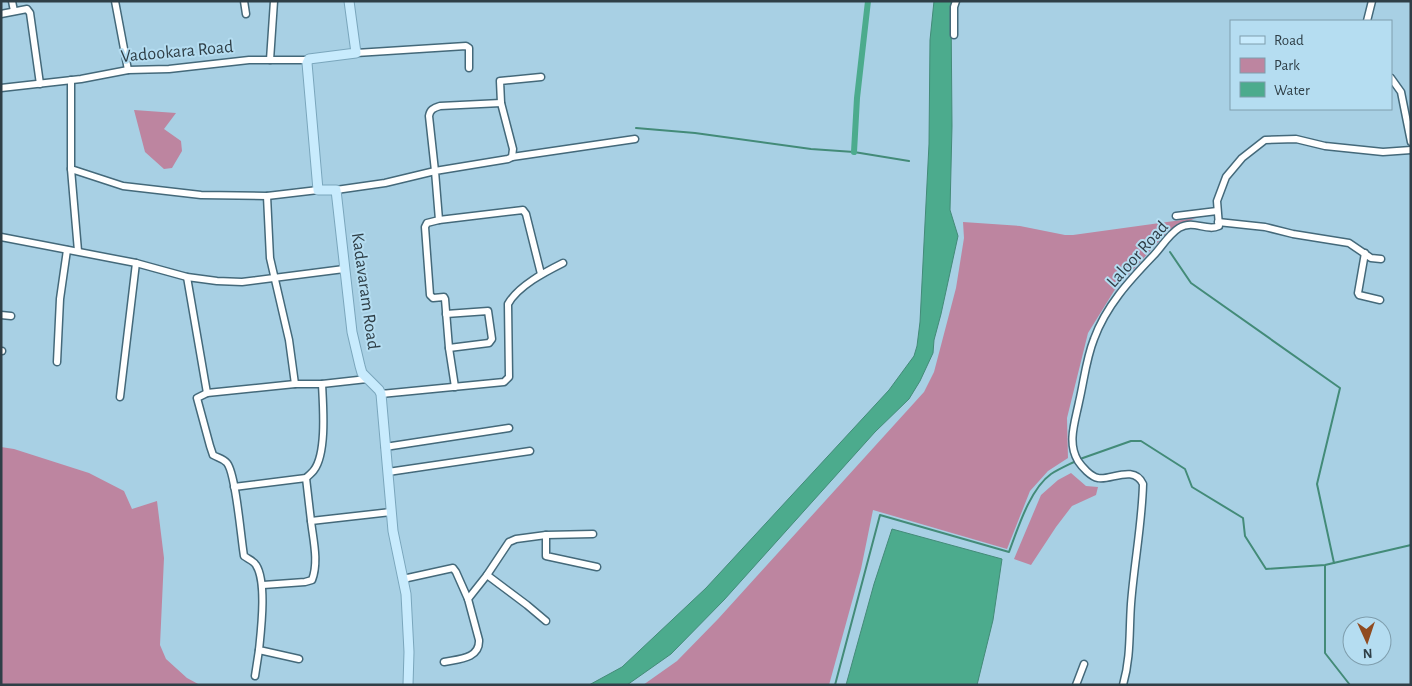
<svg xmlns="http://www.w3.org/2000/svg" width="1412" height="686" font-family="'Alegreya Sans',sans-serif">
<rect width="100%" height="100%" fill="#a8d0e4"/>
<g fill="#bd85a0">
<polygon points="134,110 176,113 164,129 181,141 182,151 172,168 164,169 145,152"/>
<polygon points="1196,218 1170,229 1114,291 1088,333 1067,418 1068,458 1048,471 1030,491 1007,549 873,510 861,569 829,685 643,685 677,661 718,619 924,392 934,372 956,288 964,238 963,222 1020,226 1065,235 1073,235"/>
<polygon points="1,447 14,449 89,473 124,491 132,509 157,501 164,558 160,645 166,659 187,678 200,685 1,685"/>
<polygon points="1071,473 1086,486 1098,487 1096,495 1072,506 1056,527 1031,565 1014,559 1041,495 1058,480"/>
</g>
<g fill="#4cab8d" stroke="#438b78">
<polygon points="934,1 953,1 951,9 952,126 950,210 958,236 941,314 934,340 933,353 920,381 909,399 875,432 724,600 671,654 627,685 589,685 622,667 706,588 889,390 914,356 917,346 920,322 929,144 930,40"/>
<polygon points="892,529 1002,559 993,620 977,685 846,685 874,584"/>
</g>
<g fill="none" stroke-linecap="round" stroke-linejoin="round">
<g stroke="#438b78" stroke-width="2">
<polyline points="636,128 695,133 811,149 854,152 909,161"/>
<polyline points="1170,252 1191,283 1340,388 1317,484 1334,563"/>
<polyline points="1080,459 1131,441 1141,441 1185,469 1192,487 1243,518 1245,536 1266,569 1325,565 1411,545"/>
<polyline points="1325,566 1325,653 1350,685"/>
<path d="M835 685 880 515 1009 552C1018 528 1030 489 1051 474 1059 469 1068 465 1076 461"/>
</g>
<polyline stroke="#4cab8d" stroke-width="6" points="854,152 857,98 868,1"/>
<defs>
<g id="minor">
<polyline points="12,1 14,11"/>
<polyline points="115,1 128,70"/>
<polyline points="244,1 246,14"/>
<polyline points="1,14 27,9 30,13 40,84"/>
<polyline points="1367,21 1372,1"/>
<polyline points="954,35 954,7 956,1"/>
<polyline points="356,53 466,46 469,48 469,68"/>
<polyline points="270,60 274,1"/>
<polyline points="1391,78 1401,92 1411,142"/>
<polyline points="71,80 71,169"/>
<polyline points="1,88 81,79 128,70 169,69 249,60 307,60"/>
<polyline points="512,157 635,139"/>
<path d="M336 190 385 183 435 171 429 116C430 110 433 108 440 106L501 103"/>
<polyline points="267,196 270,258 289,340 295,384 322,384 367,379"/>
<polyline points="1176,216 1217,211"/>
<polyline points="439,220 523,210 526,214 541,274"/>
<polyline points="1218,222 1265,227 1293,234 1349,243 1371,258 1381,259"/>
<polyline points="1,237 136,263 187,277 217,281 242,282 344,269"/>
<polyline points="78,251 71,169 123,186 201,195 267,196 318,190"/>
<polyline points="1365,253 1358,293 1359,295 1380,300"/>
<polyline points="187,277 207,393 295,384"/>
<polyline points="446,314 488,311 492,339 489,343 449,348"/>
<polyline points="1,315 11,316"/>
<polyline points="1,351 2,351"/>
<polyline points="57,362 60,299 67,250"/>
<polyline points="455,387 449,348 445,299 444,297 433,298 430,295 425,227 427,223 439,220 435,171 508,159 512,157 513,149 501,103 500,81 541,77"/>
<path d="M207 393 197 398 210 446 213 455C218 458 223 458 227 463 236 474 241 539 244 556 248 559 254 561 256 565 267 582 261 630 259 650L299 659"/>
<path d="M381 394 504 382 509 377 508 304C518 286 545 272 563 263"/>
<polyline points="120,397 136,263"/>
<polyline points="385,447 509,428"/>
<polyline points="388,472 530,451"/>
<polyline points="306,478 311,521"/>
<path d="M234 487 306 478C308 476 312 473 314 470 327 453 323 405 322 384"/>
<polyline points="546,535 546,556 597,567"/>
<polyline points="487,575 527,605 546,621"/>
<polyline points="403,579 453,568 456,572 468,599"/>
<path d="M263 585 305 582 312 580C319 562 313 539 311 521L391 512"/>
<path d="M444 662C458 659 480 659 479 640L468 599 487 575 509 542 516 539 546 535 593 534"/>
<polyline points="255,676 259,650"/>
<polyline points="1076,685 1084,664"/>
<path d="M1123 685C1131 657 1129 632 1131 604 1134 564 1142 524 1143 484 1134 464 1110 481 1098 478 1091 477 1082 467 1078 461 1067 443 1075 422 1079 402 1084 381 1086 359 1094 339 1106 306 1129 281 1153 256 1161 248 1168 235 1179 228 1194 219 1206 232 1219 226L1217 201 1226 177 1242 158 1265 140 1296 139 1325 146 1383 152 1411 150"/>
</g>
<polyline id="major" points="349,1 356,53 309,59 307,63 318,190 336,190 352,332 360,366 362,373 379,390 381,394 393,531 406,594 409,652 408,685"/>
</defs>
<use href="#minor" stroke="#44697a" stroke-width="9"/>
<use href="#major" stroke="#7aa6bc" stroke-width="11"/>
<use href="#minor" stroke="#fff" stroke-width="6"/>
<use href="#major" stroke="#c8ebfd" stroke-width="9"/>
</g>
<g text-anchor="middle" stroke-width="4" stroke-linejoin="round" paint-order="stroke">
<g font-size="18" fill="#2f3f47" stroke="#b5ddf1">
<text transform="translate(177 51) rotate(-5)" y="6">Vadookara Road</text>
<text transform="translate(1137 254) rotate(-48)" y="6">Laloor Road</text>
<text transform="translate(366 291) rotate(82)" y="6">Kadavaram Road</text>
</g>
</g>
<rect width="1412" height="686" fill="none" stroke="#2f3f47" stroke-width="5"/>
<rect x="1230" y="20" width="162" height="90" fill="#b5ddf1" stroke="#7f9ead"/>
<rect x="1240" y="36" width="25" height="8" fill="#c8ebfd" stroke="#7f9ead"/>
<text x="1274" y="45" font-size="15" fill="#2f3f47">Road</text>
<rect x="1240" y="58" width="25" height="15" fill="#bd85a0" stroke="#7f9ead"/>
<text x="1274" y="70" font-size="15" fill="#2f3f47">Park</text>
<rect x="1240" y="82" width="25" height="15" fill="#4cab8d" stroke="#7f9ead"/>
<text x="1274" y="95" font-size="15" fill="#2f3f47">Water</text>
<g transform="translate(1367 641) rotate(177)"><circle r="24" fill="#b5ddf1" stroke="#7f9ead"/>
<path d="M0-4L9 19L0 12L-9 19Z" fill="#904b20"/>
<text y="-8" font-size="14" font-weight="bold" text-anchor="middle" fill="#2f3f47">N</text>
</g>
</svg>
